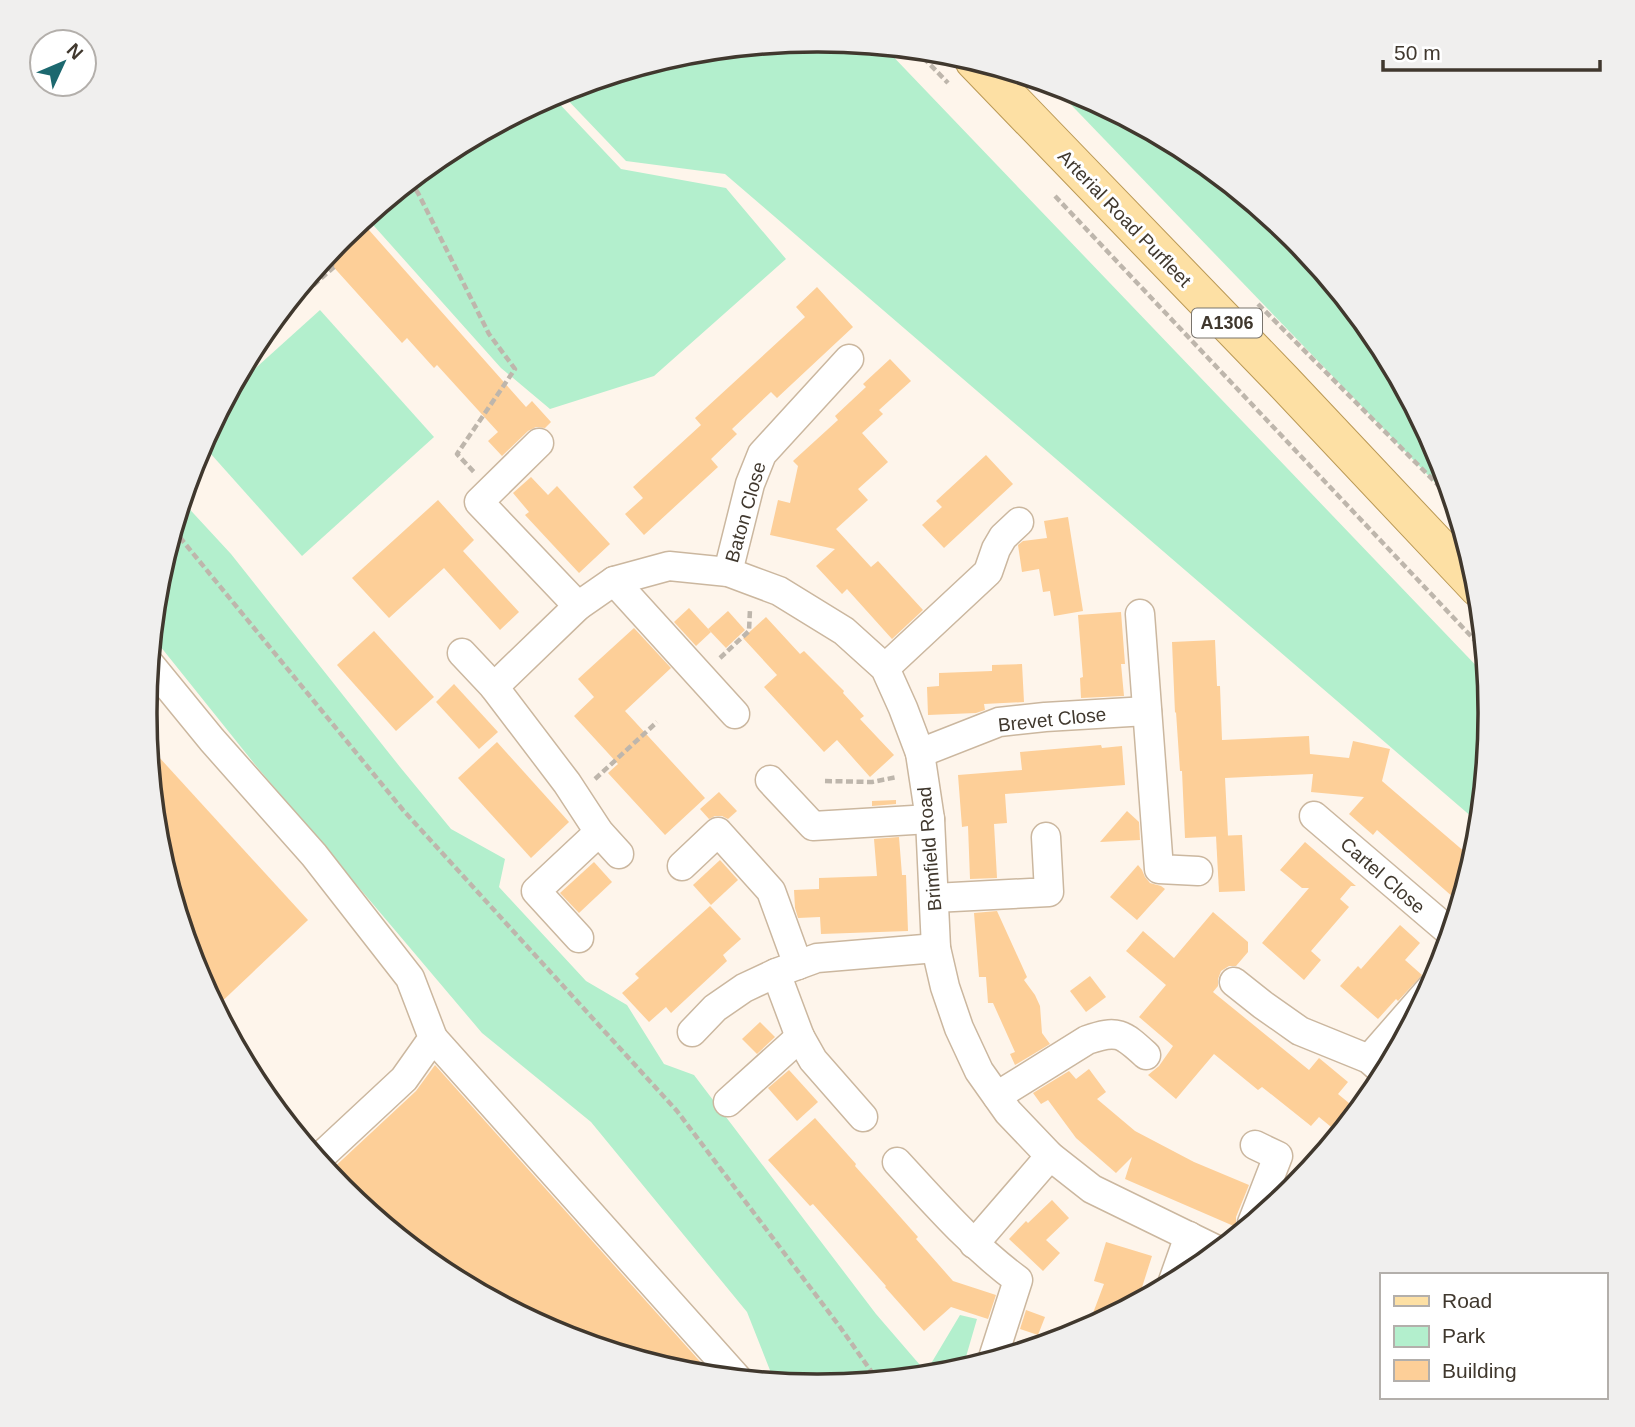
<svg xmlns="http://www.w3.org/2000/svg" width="1635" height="1427" font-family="Arial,sans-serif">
<rect width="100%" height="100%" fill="#fef5eb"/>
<g fill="#b3efcd">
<polygon points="818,40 884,47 1487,677 1491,714 1480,824 725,174 626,161 560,92 687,53"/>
<polygon points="1052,85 1076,92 1192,154 1294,238 1378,340 1440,456 1453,501"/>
<polygon points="552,96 621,169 726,188 786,259 654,376 550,409 501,368 366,217 444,153"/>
<polygon points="320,310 434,437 302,556 202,444 229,392"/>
<polygon points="182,501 231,554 400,767 451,829 505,859 499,887 586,981 627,1005 664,1064 694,1075 876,1314 926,1372 960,1315 977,1319 963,1367 964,1369 948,1374 817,1387 775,1383 747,1312 591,1122 482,1033 257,767 152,636 157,582"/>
</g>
<g fill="#fdcf98">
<polygon points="361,221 526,407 532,401 551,422 545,428 536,427 528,431 502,456 488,441 498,432 437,365 434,368 407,338 402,343 329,262 331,261 326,256 342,237"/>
<polygon points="817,287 853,327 777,398 771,392 732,429 737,434 711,459 718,467 644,535 625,514 643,498 633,487 701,425 695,418 805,317 796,307"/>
<polygon points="890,359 911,381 879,410 883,414 862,433 888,462 858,489 868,500 836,529 871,567 878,561 923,610 892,639 847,589 842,594 816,566 835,549 770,535 778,500 790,503 798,466 793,461 838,420 835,416 866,387 863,384"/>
<polygon points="986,455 1013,484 944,548 922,525 942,507 936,501"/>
<polygon points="531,477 548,495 557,486 610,544 579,573 525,515 529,512 513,493"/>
<polygon points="438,500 474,540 463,551 519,612 500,630 444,568 389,618 352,578"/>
<polygon points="1068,517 1083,611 1054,616 1050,591 1043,592 1039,569 1022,572 1018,545 1023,541 1047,538 1044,521"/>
<polygon points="689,608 711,632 696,646 674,622"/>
<polygon points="728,611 745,630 726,648 708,629"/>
<polygon points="1121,612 1125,664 1121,664 1124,696 1081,698 1080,678 1083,677 1078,615"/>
<polygon points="766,617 800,654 804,651 844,691 843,693 864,716 860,719 894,755 870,777 837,740 824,752 764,687 777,675 743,638"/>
<polygon points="634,628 671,668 625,711 705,798 665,835 608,773 618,764 574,716 594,697 578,679"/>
<polygon points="374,631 434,697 396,731 337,665"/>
<polygon points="1215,640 1217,686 1220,686 1222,740 1309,736 1310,754 1349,758 1353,741 1390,749 1382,781 1473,859 1466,885 1454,898 1377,830 1373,835 1349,814 1364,797 1311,792 1313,774 1225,778 1228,836 1185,838 1182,771 1180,771 1176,712 1175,713 1172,642"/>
<polygon points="1022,664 1024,702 984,704 985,710 976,713 928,715 927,687 939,686 939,673 992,671 992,665"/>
<polygon points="454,684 498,732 479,749 436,702"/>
<polygon points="497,742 569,822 531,858 458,778"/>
<polygon points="147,744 308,920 215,1008 195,971 157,844"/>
<polygon points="1101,745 1102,748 1122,746 1125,785 1005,794 1007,823 994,824 997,878 970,879 968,826 962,827 958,775 1022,770 1020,752"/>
<polygon points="719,792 737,811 728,819 722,816 715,816 709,819 700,809"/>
<polygon points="896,800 896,804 872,806 872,801"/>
<polygon points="1127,811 1139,822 1140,840 1100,842"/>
<polygon points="1242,835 1245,891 1219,892 1216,836"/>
<polygon points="899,837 902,875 906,875 908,931 821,934 820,917 798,918 795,908 794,890 819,889 819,878 877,876 874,839"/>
<polygon points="1305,842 1356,886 1351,886 1340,899 1349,907 1311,951 1321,960 1304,980 1262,943 1309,888 1302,888 1280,870"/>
<polygon points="720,860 738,880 711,905 693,885"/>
<polygon points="594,862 612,882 579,913 560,893"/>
<polygon points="1138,865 1142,870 1145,877 1150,883 1161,886 1165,889 1137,920 1110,897"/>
<polygon points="710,906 741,939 723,955 727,961 671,1013 666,1007 649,1022 622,993 639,978 635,974"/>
<polygon points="997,911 1027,977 1024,980 1035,995 1040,1006 1042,1033 1050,1044 1015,1065 1010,1054 1015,1052 993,1003 988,1003 986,977 979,977 974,913"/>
<polygon points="1213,912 1248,942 1248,952 1236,966 1229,966 1221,971 1218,979 1218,986 1213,992 1309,1070 1319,1058 1348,1082 1338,1094 1355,1108 1336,1131 1319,1117 1311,1126 1262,1087 1258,1090 1214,1054 1176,1099 1148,1075 1159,1066 1173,1046 1139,1017 1166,985 1126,951 1143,931 1174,958"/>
<polygon points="1400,925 1420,943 1405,960 1422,975 1398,1001 1396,999 1378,1019 1340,986 1358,966 1361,969"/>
<polygon points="1090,976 1106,997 1086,1012 1070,991"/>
<polygon points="760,1022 775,1037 757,1054 742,1039"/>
<polygon points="435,1065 713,1376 686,1374 559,1335 443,1273 341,1189 328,1173 416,1091"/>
<polygon points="1089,1069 1106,1092 1097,1099 1135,1131 1194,1162 1249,1185 1236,1217 1236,1227 1125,1179 1132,1157 1116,1173 1076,1138 1048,1100 1041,1104 1033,1093 1069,1071 1076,1079"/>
<polygon points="789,1070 818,1102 797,1121 768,1088"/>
<polygon points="815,1118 856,1164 855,1166 918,1237 916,1239 953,1281 996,1295 988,1319 951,1307 924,1331 885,1287 886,1286 813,1204 810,1206 768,1160"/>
<polygon points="1052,1200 1069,1218 1046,1240 1060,1253 1043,1271 1009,1239 1026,1221 1028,1223"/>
<polygon points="1106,1242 1152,1256 1137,1303 1087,1329 1104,1284 1094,1281"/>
<polygon points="1026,1310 1045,1317 1038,1335 1020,1329"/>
</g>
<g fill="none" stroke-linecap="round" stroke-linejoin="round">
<defs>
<g id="minor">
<polyline points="539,443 479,502 578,606"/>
<polyline points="728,572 750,484 762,454 849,359"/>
<polyline points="614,581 735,714"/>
<polyline points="1140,614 1159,869 1198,871"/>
<polyline points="462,653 494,687"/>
<polyline points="149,663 212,740 314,855 410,978 433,1038 404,1079 317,1160"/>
<polyline points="885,668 988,572 996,549 1003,537 1019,522"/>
<polyline points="920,753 999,722 1045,717 1147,711"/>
<polyline points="770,780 813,826 930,819"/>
<polyline points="1314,816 1451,933"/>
<polyline points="619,854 599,832 567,783 494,687 578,606 614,581 669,566 728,572 752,581 779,591 844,631 885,668 903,708 920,753 930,819 936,948 945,987 959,1028 979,1071 1008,1112 1050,1156 1092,1189 1219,1251"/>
<polyline points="682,866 718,832 771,891 798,965"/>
<polyline points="934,898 1049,892 1046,837"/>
<polyline points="579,938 536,891 599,832"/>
<polyline points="776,973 800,1037 813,1060 863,1117"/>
<polyline points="1234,982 1263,1005 1300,1031 1369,1059 1385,1073"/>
<polyline points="692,1032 715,1008 744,988 776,973 817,958 936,948"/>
<polyline points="433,1038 738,1379"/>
<polyline points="1369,1059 1431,988"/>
<path d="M997 1096 1087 1040C1118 1029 1123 1034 1146 1055"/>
<polyline points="728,1102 800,1037"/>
<path d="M897 1162C935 1203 972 1246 1018 1280L992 1361"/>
<polyline points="1252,1223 1278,1156 1255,1145"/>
<polyline points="974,1244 1050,1156"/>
<polyline points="1172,1284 1189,1236"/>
</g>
<polyline id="major" points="974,61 1284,382 1478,588"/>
</defs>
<use href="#minor" stroke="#cbb79f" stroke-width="31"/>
<use href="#major" stroke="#ba9854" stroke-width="39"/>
<g stroke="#beb6ac" stroke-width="4.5" stroke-dasharray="7 3.5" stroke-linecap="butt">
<polyline points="916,50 948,83"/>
<polyline points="410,181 418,193 489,334 515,369 457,454 474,472"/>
<polyline points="1055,196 1485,651"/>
<polyline points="320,264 334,267"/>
<polyline points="1258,304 1453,500"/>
<polyline points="274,320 334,267"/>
<polyline points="173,529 403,810 677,1111 840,1327 878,1381"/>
<polyline points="720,658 749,631 750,609"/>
<polyline points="595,779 657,722"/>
<polyline points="825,781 872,782 897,777"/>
</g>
<use href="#minor" stroke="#fff" stroke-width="28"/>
<use href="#major" stroke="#fde0a4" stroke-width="37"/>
</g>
<g text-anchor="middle" stroke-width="6" stroke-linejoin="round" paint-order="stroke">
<rect fill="#fff" stroke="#79746d" stroke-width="2" x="1192" y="308.5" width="70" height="29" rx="5"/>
<g font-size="18" font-weight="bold" fill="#40382e">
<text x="1227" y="329">A1306</text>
</g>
<g font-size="19" fill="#40382e" stroke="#fff">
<text transform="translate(1125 218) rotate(46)" y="7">Arterial Road Purfleet</text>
<text transform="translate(745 512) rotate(-74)" y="7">Baton Close</text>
<text transform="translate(1052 719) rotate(-6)" y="7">Brevet Close</text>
<text transform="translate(929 849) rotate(-95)" y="7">Brimfield Road</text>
<text transform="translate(1383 875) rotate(41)" y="7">Cartel Close</text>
</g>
</g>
<path d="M0 0H1635V1427H0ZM817 52H818A660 660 0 0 1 1478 712V714A660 660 0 0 1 818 1374H817A660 660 0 0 1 157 714V712A660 660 0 0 1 817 52Z" fill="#f0efee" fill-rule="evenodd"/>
<path fill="none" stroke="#40382e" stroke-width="3.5" d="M817 52H818A660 660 0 0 1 1478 712V714A660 660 0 0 1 818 1374H817A660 660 0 0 1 157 714V712A660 660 0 0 1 817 52Z"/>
<rect x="1380" y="1273" width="228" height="126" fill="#ffffff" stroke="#b3afab" stroke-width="2"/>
<rect x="1394" y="1296" width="35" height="10" fill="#fde0a4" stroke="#b3afab" stroke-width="2"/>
<text x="1442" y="1308" font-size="21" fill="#40382e">Road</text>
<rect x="1394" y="1326" width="35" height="21" fill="#b3efcd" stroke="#b3afab" stroke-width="2"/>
<text x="1442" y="1343" font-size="21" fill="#40382e">Park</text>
<rect x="1394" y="1360" width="35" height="21" fill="#fdcf98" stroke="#b3afab" stroke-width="2"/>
<text x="1442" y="1378" font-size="21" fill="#40382e">Building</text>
<g transform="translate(63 63) rotate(46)"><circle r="33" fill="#ffffff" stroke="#b3afab" stroke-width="2"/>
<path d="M0-5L12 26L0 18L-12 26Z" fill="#1c686f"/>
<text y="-10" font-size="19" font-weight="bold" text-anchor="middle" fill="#40382e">N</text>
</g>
<path d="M1383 60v10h217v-10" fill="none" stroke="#40382e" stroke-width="3.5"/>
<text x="1394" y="60" font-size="21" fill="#40382e" stroke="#ffffff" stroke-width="5" paint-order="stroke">50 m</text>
</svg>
